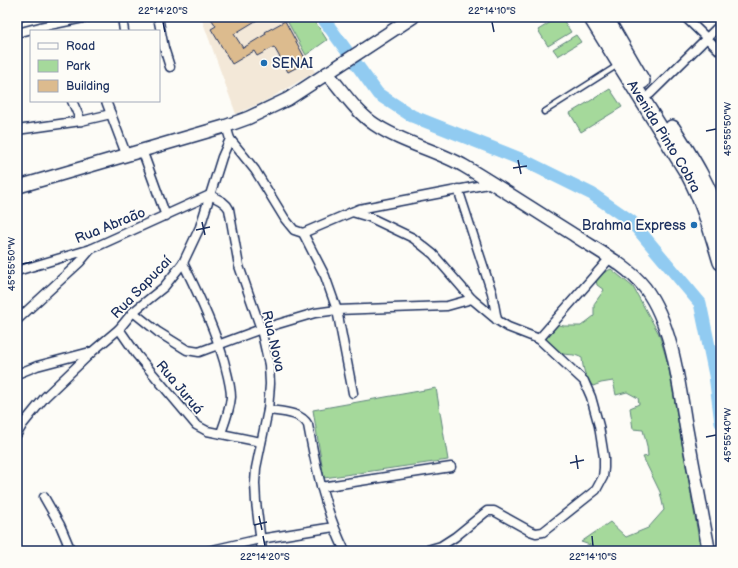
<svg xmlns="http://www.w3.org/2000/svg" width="738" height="568" font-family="'Balsamiq Sans',sans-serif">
<rect width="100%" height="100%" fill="#fdfcf7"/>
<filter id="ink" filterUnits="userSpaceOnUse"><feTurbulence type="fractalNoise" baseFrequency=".025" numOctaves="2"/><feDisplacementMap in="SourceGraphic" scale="8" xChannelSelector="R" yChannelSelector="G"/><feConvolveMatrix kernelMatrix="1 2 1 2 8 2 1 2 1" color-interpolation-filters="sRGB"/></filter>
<g filter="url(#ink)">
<polygon fill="#f3e8d8" points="201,17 285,17 315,72 269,99 236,114"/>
<g fill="#a5d99b" stroke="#60847c">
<polygon points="285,17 312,17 327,40 306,55"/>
<polygon points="559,17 561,17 571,32 548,46 538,30"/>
<polygon points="576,35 581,42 558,56 553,49"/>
<polygon points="610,89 622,107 581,132 570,113"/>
<path d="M611 269 633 287 659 334 668 364 701 551H608L581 542 610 522 626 537 648 528 664 510 660 492 643 457 648 456 647 446 643 430 633 429 630 408 639 404 638 398 627 392 616 395 613 381 601 383 593 386C585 378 583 369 582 358 575 354 570 355 563 354 555 352 548 342 543 336L555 324 564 326H581L594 316V304L604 290 597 285 596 280 601 274Z"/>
<polygon points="436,388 448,460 324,478 313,410"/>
</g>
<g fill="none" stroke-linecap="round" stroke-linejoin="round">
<polyline stroke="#91cbf1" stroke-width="13" points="322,17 378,94 412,116 523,160 592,194 631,221 700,303 715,375 721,423"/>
</g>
<polygon fill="#dcbb8e" stroke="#1b2f5e" points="210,17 262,17 234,34 243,48 266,34 265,32 285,21 307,62 288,72 274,47 257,56 254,51 232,64 211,29 216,26"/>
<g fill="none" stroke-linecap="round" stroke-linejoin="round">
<defs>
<polyline id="lane" points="544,112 618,65"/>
<g id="street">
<polyline points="122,17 124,31"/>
<polyline points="158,17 164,48 170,67"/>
<polyline points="685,17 721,52"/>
<polyline points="17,18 20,17"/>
<polyline points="17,33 40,27 88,17"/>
<polyline points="650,94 721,24"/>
<polyline points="72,101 81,121"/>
<polyline points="106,101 126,154"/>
<polyline points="17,130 81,121 111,114"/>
<polyline points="230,139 255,170 285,219 294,230 303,233 325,276 337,310 353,393"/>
<polyline points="142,150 166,216"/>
<polyline points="458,189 492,293 497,320"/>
<polyline points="352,212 369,217 413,238 433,254 472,299 497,320 508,327 539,339 584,381 591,397 599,426 604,457 604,468 603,477 596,490 543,532 536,533 530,531 494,511 487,511 455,537 441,546 424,551"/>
<polyline points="303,233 359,209 493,183"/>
<path d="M183 263C199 295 214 327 224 361 227 373 231 386 231 397 230 409 225 422 221 433"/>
<path d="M17 271 91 249 210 195C217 199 225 201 229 209L239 266 261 329 269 365 270 384 268 410 256 468 255 483 256 502 262 551"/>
<polyline points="133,312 158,332 187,350 199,352 261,329 315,313 337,310 447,306 472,299"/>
<polyline points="17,320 80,262 91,249"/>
<polyline points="119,329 137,355 196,425 207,431 261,442"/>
<polyline points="539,339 610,258"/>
<polyline points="17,374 37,366 90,352"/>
<path d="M268 410C282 412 301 412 308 425 316 468 325 511 345 551"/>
<polyline points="17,434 23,424 45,397 93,351 119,329 133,312 164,287 183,263 200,227 222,157 230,139 226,126"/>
<polyline points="321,487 451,467"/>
<polyline points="44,497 60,525 71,551"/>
<polyline points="208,551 260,539 334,527"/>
</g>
<g id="secondary">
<path d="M327 73C342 90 355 111 374 124 402 143 436 150 464 166 501 188 537 212 574 235 598 251 627 265 645 288 672 324 679 384 686 427 694 468 701 510 709 551"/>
<polyline points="17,187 226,126 248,118 288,99 413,17"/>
</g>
<g id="highway">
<path id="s1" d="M591 17 689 175C704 203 712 232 721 262"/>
<polyline points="605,17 642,81"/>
<path d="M672 128C692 159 711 189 721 225"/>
</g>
</defs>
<use href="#lane" stroke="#1b2f5e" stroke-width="7"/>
<use href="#street" stroke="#1b2f5e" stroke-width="11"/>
<use href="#secondary" stroke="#1b2f5e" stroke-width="15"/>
<use href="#highway" stroke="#1b2f5e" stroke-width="18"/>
<use href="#lane" stroke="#fdfcf7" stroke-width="4"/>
<use href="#street" stroke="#fdfcf7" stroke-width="8"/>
<use href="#secondary" stroke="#fdfcf7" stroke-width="12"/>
<use href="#highway" stroke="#fdfcf7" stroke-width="15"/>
</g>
</g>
<path fill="none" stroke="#1b2f5e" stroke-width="1.5" d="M163 22 165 32M492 22 494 32M706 131 716 129M518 160 521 174M513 168 527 166M202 222 205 235M196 230 210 227M22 264 32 262M706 437 716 435M576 455 578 469M570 463 584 460M259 516 262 530M254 525 267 522M263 536 265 546M592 536 593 546"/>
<g fill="#1f6fb2" stroke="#fdfcf7" stroke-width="1.5">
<circle cx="264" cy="63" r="4"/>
<circle cx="694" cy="225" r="4"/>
</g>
<g text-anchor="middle" stroke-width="3.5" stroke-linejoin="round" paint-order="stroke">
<g font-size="14" fill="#1b2f5e" stroke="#fdfcf7" text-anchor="start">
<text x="272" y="68">SENAI</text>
<text x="686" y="230" text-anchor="end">Brahma Express</text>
</g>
<g font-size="14" fill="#1b2f5e" stroke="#fdfcf7">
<text dy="5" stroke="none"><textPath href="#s1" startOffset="140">Avenida Pinto Cobra</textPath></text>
<text transform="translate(110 225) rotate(-22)" y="5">Rua Abraão</text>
<text transform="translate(141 287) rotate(-46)" y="5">Rua Sapucaí</text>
<text transform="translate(274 341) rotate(77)" y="5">Rua Nova</text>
<text transform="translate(180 387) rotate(50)" y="5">Rua Juruá</text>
</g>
</g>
<rect width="738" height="568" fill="none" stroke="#fdfcf7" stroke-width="44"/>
<rect x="30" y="30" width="130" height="72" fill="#fdfcf7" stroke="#a3aaba"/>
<rect x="38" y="43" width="20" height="6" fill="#fdfcf7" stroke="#a3aaba"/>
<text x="66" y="50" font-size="12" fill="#1b2f5e">Road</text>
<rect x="38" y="60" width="20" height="12" fill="#a5d99b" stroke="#a3aaba"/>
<text x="66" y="70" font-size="12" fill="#1b2f5e">Park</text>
<rect x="38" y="80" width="20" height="12" fill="#dcbb8e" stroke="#a3aaba"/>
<text x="66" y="90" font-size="12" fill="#1b2f5e">Building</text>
<rect x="22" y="22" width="694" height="524" fill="none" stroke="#1b2f5e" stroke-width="1.5"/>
<g font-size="10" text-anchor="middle" fill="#1b2f5e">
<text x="163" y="14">22°14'20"S</text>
<text x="492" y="14">22°14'10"S</text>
<text transform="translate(727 129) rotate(-90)" y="4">45°55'50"W</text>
<text transform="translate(11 264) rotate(-90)" y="4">45°55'50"W</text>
<text transform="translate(727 435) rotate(-90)" y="4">45°55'40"W</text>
<text x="265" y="560">22°14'20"S</text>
<text x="593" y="560">22°14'10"S</text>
</g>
</svg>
